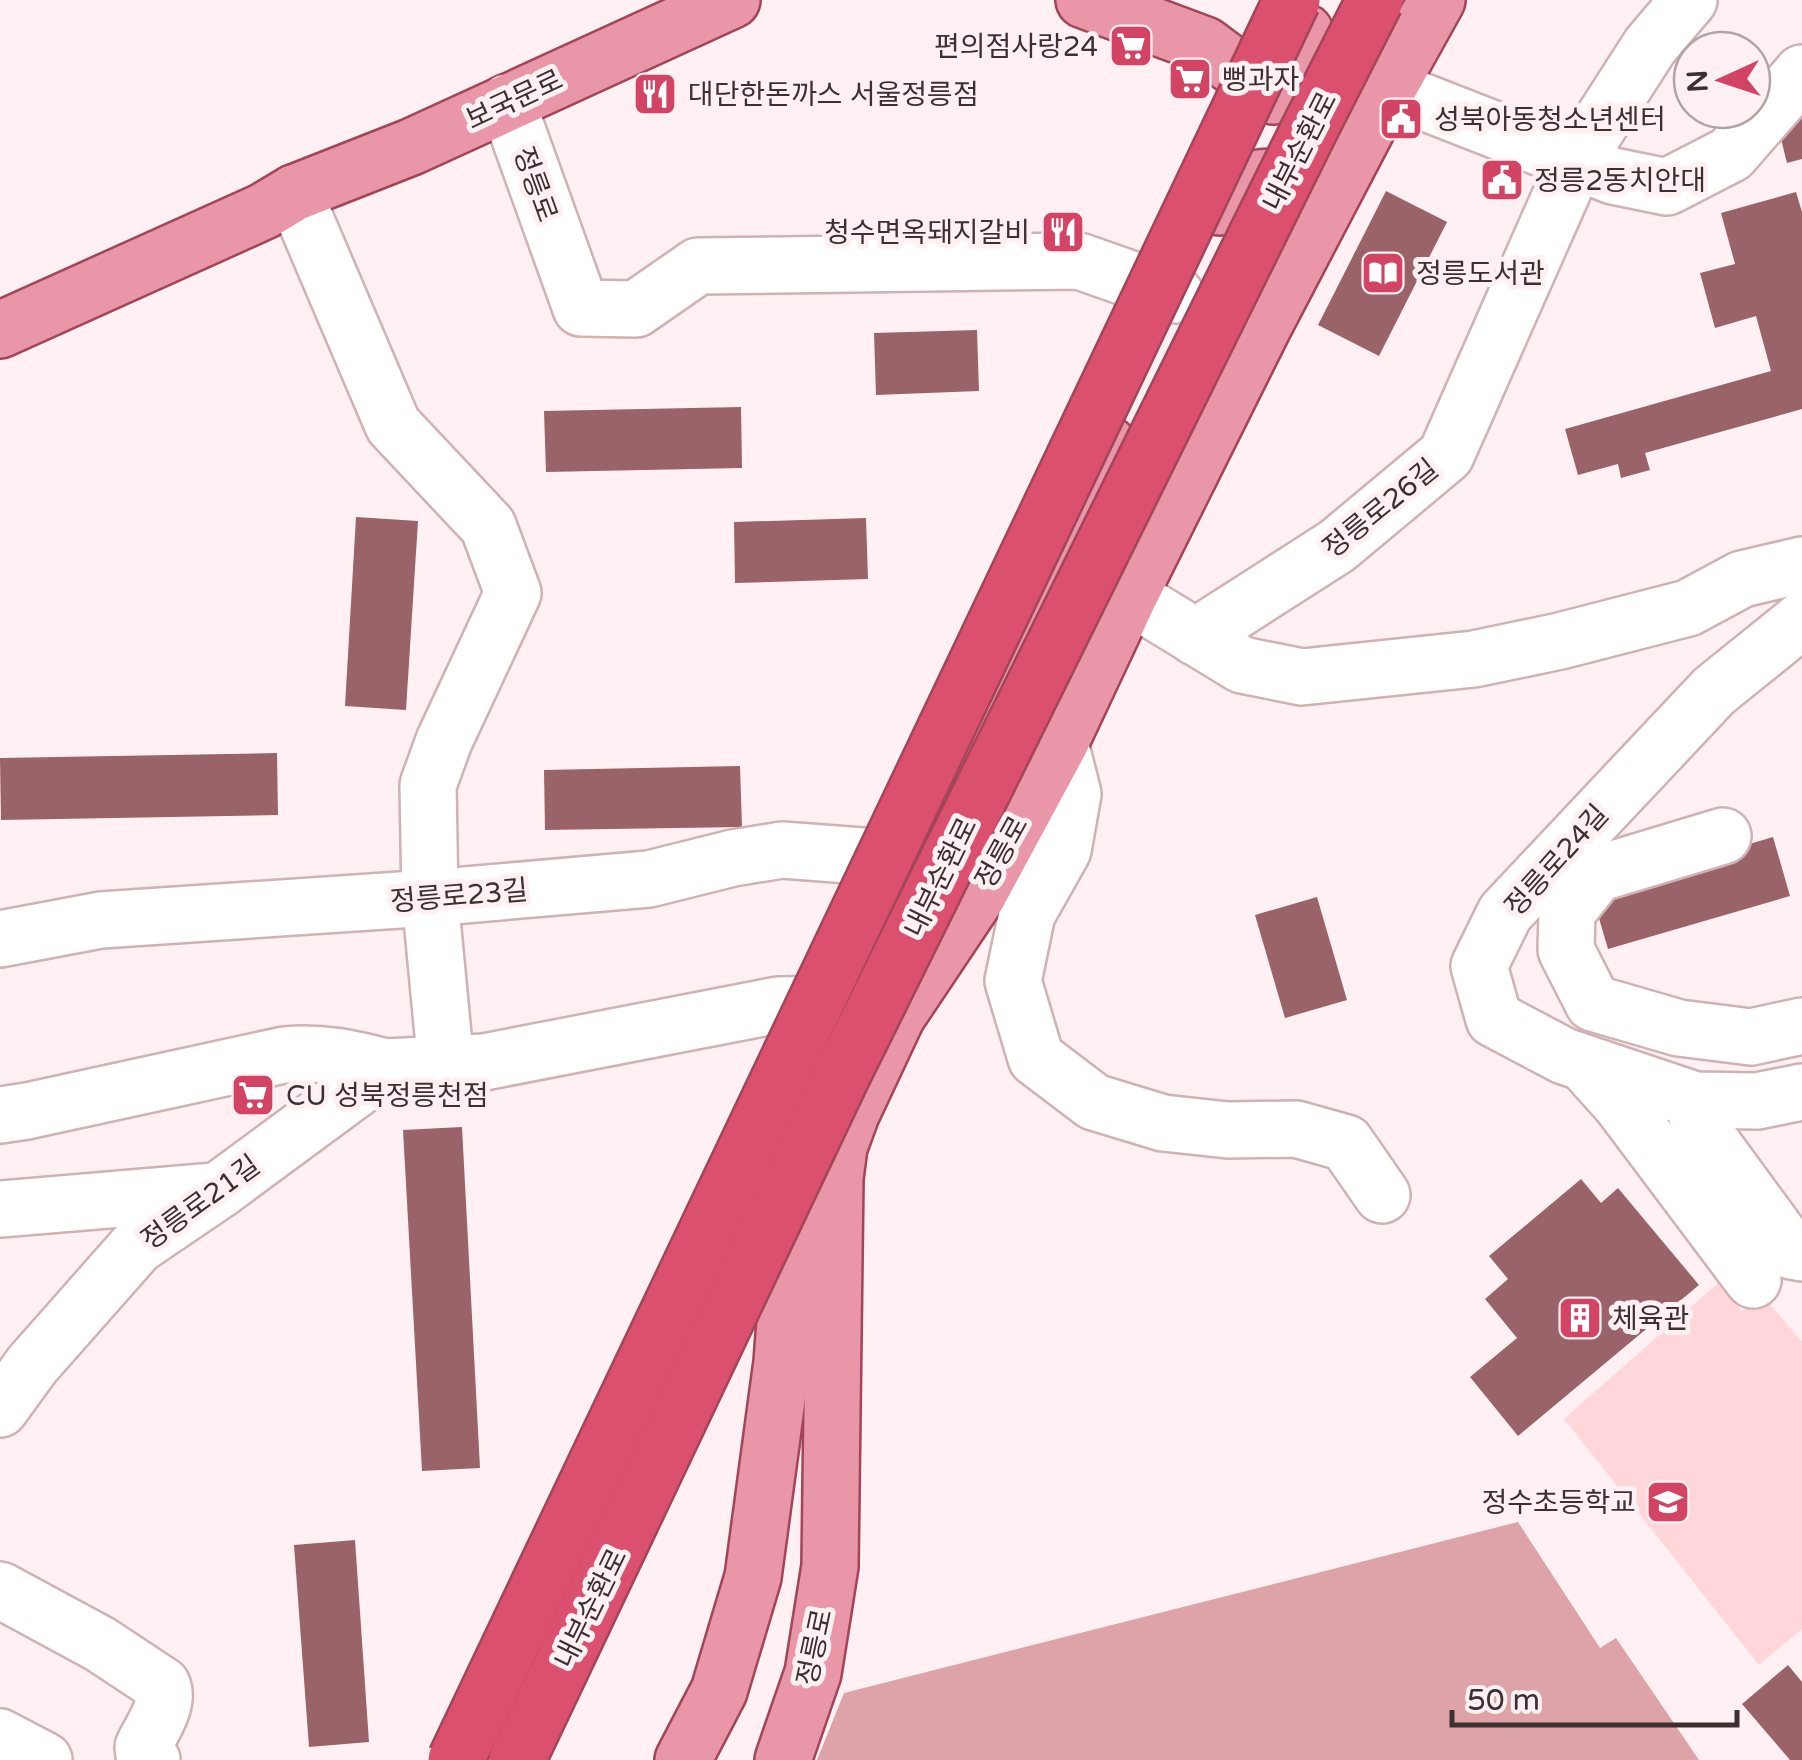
<svg xmlns="http://www.w3.org/2000/svg" width="1802" height="1760" font-family="'Varela Round','Noto Sans KR',sans-serif">
<rect width="100%" height="100%" fill="#fff1f3"/>
<polygon fill="#ffd7db" points="1718,1283 1742,1311 1762,1295 1802,1342 1802,1629 1759,1665 1564,1419"/>
<polygon fill="#dea2a9" points="1518,1522 1600,1648 1616,1638 1699,1760 817,1760 844,1693"/>
<g fill="#9a636a">
<polygon points="1802,108 1802,159 1787,163 1775,115"/>
<polygon points="1386,191 1447,222 1379,356 1318,325"/>
<polygon points="1796,192 1802,212 1802,409 1645,453 1650,470 1621,478 1618,464 1578,475 1565,429 1771,371 1756,316 1715,328 1700,273 1735,264 1721,213"/>
<polygon points="977,330 979,391 876,395 874,333"/>
<polygon points="741,407 742,468 546,472 544,411"/>
<polygon points="356,517 418,521 406,710 345,706"/>
<polygon points="866,518 868,579 735,583 734,522"/>
<polygon points="277,753 278,815 1,820 0,758"/>
<polygon points="740,766 742,827 545,830 544,770"/>
<polygon points="1773,837 1790,896 1608,949 1591,891"/>
<polygon points="1317,897 1347,1000 1285,1018 1255,915"/>
<polygon points="462,1127 480,1468 422,1471 403,1130"/>
<polygon points="1581,1179 1601,1203 1618,1188 1699,1285 1518,1436 1470,1377 1517,1338 1485,1299 1508,1279 1489,1256"/>
<polygon points="355,1540 369,1742 309,1747 294,1545"/>
<polygon points="1788,1665 1802,1682 1802,1760 1790,1760 1742,1704"/>
</g>
<g fill="none" stroke-linecap="round" stroke-linejoin="round">
<defs>
<g id="minor">
<polyline points="1388,88 1613,176 1667,187 1731,154 1802,73"/>
<polyline points="507,102 581,308 636,309 698,266 1079,261 1176,295"/>
<polyline points="294,193 393,425 488,526 513,593 444,741 428,785 430,898 446,1066"/>
<polyline points="1129,596 1242,665 1302,677 1474,659 1560,641 1688,608 1742,579 1802,565"/>
<polyline points="1802,620 1714,691 1505,913 1479,966 1494,1019 1564,1056 1695,1100 1757,1101 1802,1092"/>
<polyline points="1195,637 1337,546 1446,455 1576,161 1650,46 1689,0"/>
<polyline points="1060,743 1073,794 1063,850 1027,914 1013,981 1036,1058 1094,1102 1163,1123 1228,1130 1296,1129 1346,1143 1382,1195"/>
<polyline points="1723,836 1597,874 1567,912 1566,950 1593,1003 1679,1028 1751,1037 1802,1026"/>
<polyline points="0,939 101,920 430,898 649,879 733,858 782,850 916,860"/>
<polyline points="1584,1063 1620,1103 1753,1280"/>
<polyline points="1695,1100 1698,1124 1791,1251 1802,1253"/>
<path d="M0 1115 27 1111 284 1055C321 1051 351 1058 386 1067"/>
<polyline points="0,1209 215,1191"/>
<polyline points="0,1409 32,1365 137,1246 218,1191 386,1067 484,1062 778,1005 844,1004 860,1008"/>
<path d="M0 1590 100 1644 162 1685C171 1703 151 1730 143 1747L144 1755 152 1760"/>
<polyline points="0,1737 44,1760"/>
</g>
<g id="major">
<polyline points="1084,0 1205,45 1273,96"/>
<polyline points="1305,32 1303,81 1319,99 1348,104 1361,99"/>
<path d="M1220 207C1241 186 1250 172 1283 179L1294 195 1296 222"/>
<polyline points="0,330 264,211 294,193 411,147 732,0"/>
<polyline points="818,1090 844,1004 916,860 982,715 1059,556 1109,445"/>
<polyline points="683,1760 719,1691 753,1577 782,1362 789,1268 799,1174"/>
<polyline points="783,1760 813,1673 830,1566 835,1178 839,1147 851,1114 897,1016 978,895 1060,743 1129,596 1263,327 1388,88 1437,0"/>
</g>
</defs>
<use href="#minor" stroke="#d0b1b4" stroke-width="60"/>
<use href="#major" stroke="#a34559" stroke-width="60"/>
<use href="#minor" stroke="#fff" stroke-width="55"/>
<use href="#major" stroke="#e996a8" stroke-width="55"/>
<defs>
<g id="highway-bridge">
<polyline points="456,1760 1292,0"/>
<polyline points="517,1760 841,1077 1310,128 1375,0"/>
</g>
</defs>
<use href="#highway-bridge" stroke="#a34559" stroke-width="60" stroke-linecap="butt"/>
<use href="#highway-bridge" stroke="#db506e" stroke-width="55"/>
</g>
<defs>
<symbol id="supermarket-square" viewBox="-11 -11 22 22"><rect x="-9" y="-9" width="18" height="18" rx="4" fill="#d34364" stroke="#fff1f3"/><path d="M-6-5.5h2.5l.6 2H6L4.5 2H-2.5L-4.4-4H-6ZM-1.5 3.2a1.3 1.3 0 1 0 .1 0ZM3 3.2a1.3 1.3 0 1 0 .1 0Z" fill="#fff"/></symbol>
<symbol id="restaurant-square" viewBox="-11 -11 22 22"><rect x="-9" y="-9" width="18" height="18" rx="4" fill="#d34364" stroke="#fff1f3"/><path d="M-5-6h1v4h1v-4h1v4h1v-4h1v5L-1.5 .5V6h-2V.5L-5-1ZM5-6V6H3V1.5H1.5Q1.5-4 5-6Z" fill="#fff"/></symbol>
<symbol id="civic-square" viewBox="-11 -11 22 22"><rect x="-9" y="-9" width="18" height="18" rx="4" fill="#d34364" stroke="#fff1f3"/><path d="M-.6-6.5H3V-4.5H.6V-3L4-1V1h2V6H-6V1h2V-1L-.6-3ZM-1.2 2.5V6h2.4V2.5Z" fill="#fff"/></symbol>
<symbol id="library-square" viewBox="-11 -11 22 22"><rect x="-9" y="-9" width="18" height="18" rx="4" fill="#d34364" stroke="#fff1f3"/><path d="M-6-4Q-3-5.5-.7-3.5V5Q-3 3-6 4ZM6-4Q3-5.5 .7-3.5V5Q3 3 6 4Z" fill="#fff"/></symbol>
<symbol id="building-square" viewBox="-11 -11 22 22"><rect x="-9" y="-9" width="18" height="18" rx="4" fill="#d34364" stroke="#fff1f3"/><path d="M-4-6H4V6H1V3H-1V6H-4ZM-2.5-4.3h1.7v1.8h-1.7ZM.8-4.3h1.7v1.8H.8ZM-2.5-1h1.7V.8h-1.7ZM.8-1h1.7V.8H.8Z" fill="#fff"/></symbol>
<symbol id="school-square" viewBox="-11 -11 22 22"><rect x="-9" y="-9" width="18" height="18" rx="4" fill="#d34364" stroke="#fff1f3"/><path d="M0-5L7-2L0 1L-7-2ZM-4 1L0 2.5L4 1V4Q0 6-4 4Z" fill="#fff"/></symbol>
</defs>
<g fill-rule="evenodd">
<use href="#supermarket-square" x="1106" y="21" width="50" height="50"/>
<use href="#supermarket-square" x="1165" y="54" width="50" height="50"/>
<use href="#restaurant-square" x="630" y="69" width="50" height="50"/>
<use href="#civic-square" x="1376" y="94" width="50" height="50"/>
<use href="#civic-square" x="1477" y="155" width="50" height="50"/>
<use href="#restaurant-square" x="1038" y="207" width="50" height="50"/>
<use href="#library-square" x="1358" y="248" width="50" height="50"/>
<use href="#supermarket-square" x="228" y="1070" width="50" height="50"/>
<use href="#building-square" x="1555" y="1293" width="50" height="50"/>
<use href="#school-square" x="1643" y="1477" width="50" height="50"/>
</g>
<g text-anchor="middle" stroke-width="10" stroke-linejoin="round" paint-order="stroke">
<g font-size="28" fill="#3c3031" stroke="#fff1f3" text-anchor="start">
<text x="1098" y="56" text-anchor="end">편의점사랑24</text>
<text x="1222" y="89">뻥과자</text>
<text x="688" y="104">대단한돈까스 서울정릉점</text>
<text x="1434" y="129">성북아동청소년센터</text>
<text x="1534" y="190">정릉2동치안대</text>
<text x="1030" y="242" text-anchor="end">청수면옥돼지갈비</text>
<text x="1416" y="283">정릉도서관</text>
<text x="286" y="1105">CU 성북정릉천점</text>
<text x="1612" y="1328">체육관</text>
<text x="1636" y="1512" text-anchor="end">정수초등학교</text>
</g>
<g font-size="28" fill="#3c3031" stroke="#fff1f3">
<text transform="translate(514 99) rotate(-25)" y="10">보국문로</text>
<text transform="translate(1299 151) rotate(-63)" y="10">내부순환로</text>
<text transform="translate(536 184) rotate(70)" y="10">정릉로</text>
<text transform="translate(1380 508) rotate(-39)" y="10">정릉로26길</text>
<text transform="translate(1001 852) rotate(-61)" y="10">정릉로</text>
<text transform="translate(1556 860) rotate(-48)" y="10">정릉로24길</text>
<text transform="translate(940 877) rotate(-64)" y="10">내부순환로</text>
<text transform="translate(459 895) rotate(-5)" y="10">정릉로23길</text>
<text transform="translate(200 1202) rotate(-36)" y="10">정릉로21길</text>
<text transform="translate(590 1608) rotate(-64)" y="10">내부순환로</text>
<text transform="translate(814 1647) rotate(-78)" y="10">정릉로</text>
</g>
</g>
<g transform="translate(1722 80) rotate(267)"><circle r="48" fill="#fff1f3" stroke="#b1a4a5" stroke-width="2.5"/>
<path d="M0-8L18 38L0 25L-18 38Z" fill="#d34364"/>
<text y="-15" font-size="28" font-weight="bold" text-anchor="middle" fill="#3c3031">N</text>
</g>
<path d="M1452 1710v15h285v-15" fill="none" stroke="#3c3031" stroke-width="5"/>
<text x="1467" y="1710" font-size="30" fill="#3c3031" stroke="#fff1f3" stroke-width="8" paint-order="stroke">50 m</text>
</svg>
